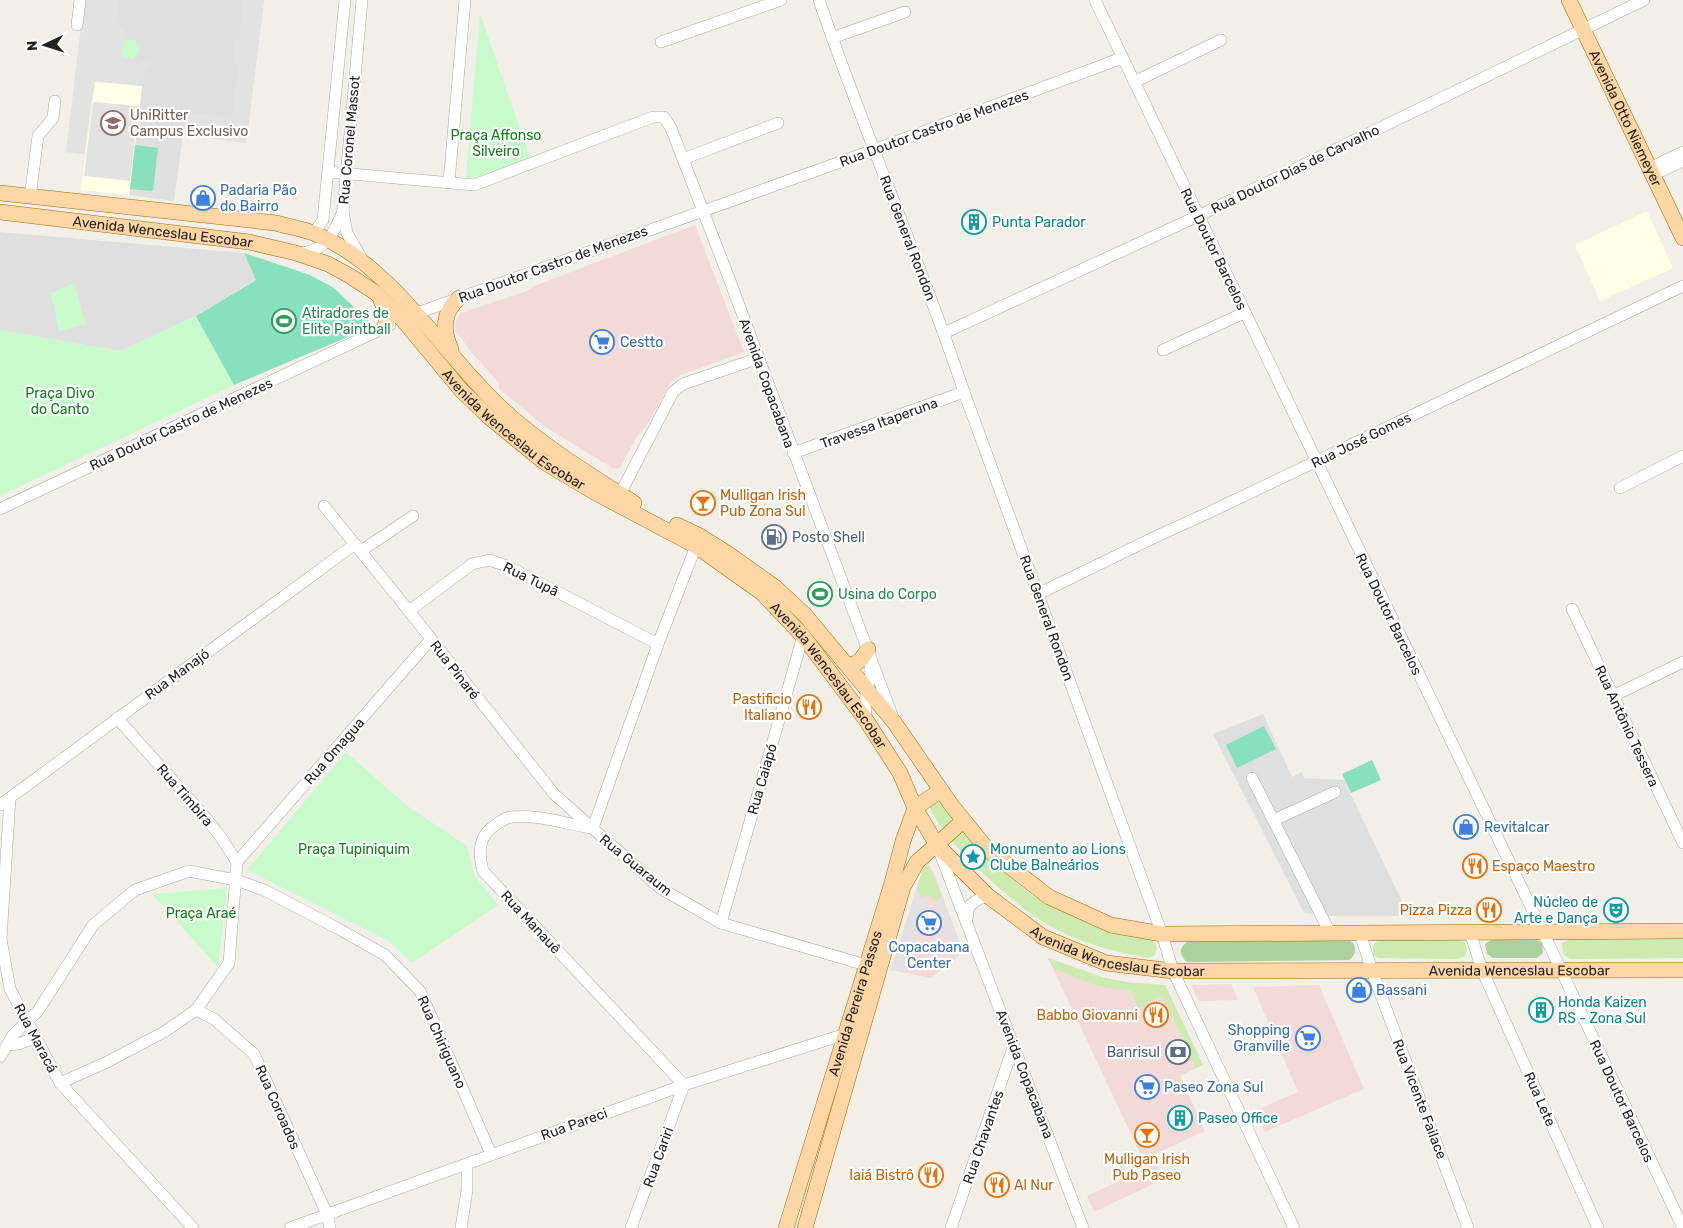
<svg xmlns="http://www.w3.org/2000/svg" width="1683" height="1228" font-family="Rubik,sans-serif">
<rect width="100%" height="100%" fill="#f2efe9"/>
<g fill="#e0dfdf">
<polygon points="105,0 264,0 246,143 183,135 174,201 129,195 142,86 95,81"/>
<polygon points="0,232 244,253 256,279 196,316 120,351 0,330"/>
<polygon points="1263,714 1292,777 1302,772 1304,778 1344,780 1409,916 1330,916 1304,913 1213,734"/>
</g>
<g fill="#f2dad9">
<polygon points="695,225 744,352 678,376 669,385 647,426 637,436 620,468 614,469 547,428 499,389 499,383 472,353 456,331 455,322 461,313 524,292 539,284"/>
<polygon points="929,865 934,873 963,951 956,958 931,978 891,970 923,868"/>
<polygon points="1048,958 1105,978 1132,983 1165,985 1203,1065 1180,1076 1205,1131 1153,1155 1164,1179 1094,1212 1087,1196 1147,1168"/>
<polygon points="1231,984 1238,1000 1199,1001 1191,985"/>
<polygon points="1319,985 1364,1089 1265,1132 1256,1110 1298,1092 1253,987"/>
</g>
<g fill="#ffffe5">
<polygon points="95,82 142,86 129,195 81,190"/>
<polygon points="1647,211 1673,268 1600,301 1575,245"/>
</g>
<g fill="#cdebb0">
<polygon points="938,800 940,801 952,818 952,822 945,828 941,827 930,809 930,805"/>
<path d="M961 830 982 854 1032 895 1052 906 1151 939 1154 941 1157 948 1155 955 1149 958C1114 952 1079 943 1048 925 1016 907 975 867 950 839Z"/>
<polygon points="929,865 941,895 937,902 929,895 921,898 917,889 923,868"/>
<polygon points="1683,937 1683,958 1570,959 1563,954 1562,943 1571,939"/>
<polygon points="1455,939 1464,941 1467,949 1465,956 1458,959 1378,958 1373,955 1373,945 1378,941"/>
<path d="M1048 958 1105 978 1132 983 1165 985 1203 1065 1196 1068 1162 996 1138 1007 1130 990C1101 990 1079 979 1053 968Z"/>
</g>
<g fill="#add19e">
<polygon points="1536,938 1542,943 1543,953 1537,958 1493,958 1487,954 1485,944 1492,939"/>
<path d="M1349 940 1354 944C1356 951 1355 956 1349 960L1187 962C1178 954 1179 947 1189 941Z"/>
</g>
<g fill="#c8facc">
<polygon points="480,13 530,158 485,176 466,178"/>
<polygon points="124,39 135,40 139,46 139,53 133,59 122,58"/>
<polygon points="74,283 86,325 59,331 51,293"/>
<polygon points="196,316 234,385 0,496 0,330 120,351"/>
<polygon points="346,752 406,805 467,846 474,875 498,905 412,963 389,941 247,870"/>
<polygon points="227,888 218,967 152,894"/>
</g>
<g fill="#88e0be">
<polygon points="135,145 158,148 153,191 130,189"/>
<polygon points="244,253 310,275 334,288 374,326 234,385 196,316 256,280"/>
<polygon points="1264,726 1276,749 1237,768 1226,745"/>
<polygon points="1372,760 1381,780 1351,793 1342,774"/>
</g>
<g fill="#e2e2e2">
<polygon points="84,0 119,0 116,20 125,31 121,64 138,65 143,61 149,61 151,64 146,69 142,86 95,81 84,154 66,152"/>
<polygon points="242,0 264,0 246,143 182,134 185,112 232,117 238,66 233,60 234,43 240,38"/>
<polygon points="93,102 139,106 130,181 84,176"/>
<polygon points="917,889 925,905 905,973 891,970"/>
<polygon points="941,895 963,951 956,958 935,906"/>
</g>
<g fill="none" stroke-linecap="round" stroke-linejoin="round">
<defs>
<g id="minor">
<path d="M819 0C864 132 920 260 964 392L1162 934 1173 971 1294 1228"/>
<polyline points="1095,0 1543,932 1683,1228"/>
<polyline points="77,25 80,0"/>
<polyline points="832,38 905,12"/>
<polyline points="661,42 781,0"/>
<polyline points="1134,82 1221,40"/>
<polyline points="683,159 778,123"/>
<polyline points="1650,168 1683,152"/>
<polyline points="329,172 474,185 653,117 664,117 671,128 727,273 892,715"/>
<polyline points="1653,175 1683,161"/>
<polyline points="449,182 465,0"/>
<polyline points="30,197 38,136 53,118 55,101"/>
<polyline points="343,211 347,233 362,259"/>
<polyline points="314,233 323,220 345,0"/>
<path d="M299 253C326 252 334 233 343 211L362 0"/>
<polyline points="409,316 874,150 1122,58"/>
<polyline points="944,333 1198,216 1644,0"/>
<polyline points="1163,350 1244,313"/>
<polyline points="793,453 964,392"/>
<polyline points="1620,488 1683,456"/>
<polyline points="620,494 673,392 683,384 759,358"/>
<polyline points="324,506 409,611 554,794 660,888 721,923 873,967"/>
<polyline points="0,509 390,325"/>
<polyline points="361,551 413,516"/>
<polyline points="1038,594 1155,537 1210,512 1683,286"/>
<polyline points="1572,609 1683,843"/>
<polyline points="409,611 472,564 489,560 507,566 658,644"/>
<polyline points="1613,696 1683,662"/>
<polyline points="866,720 865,700 871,673 870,663"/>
<polyline points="1252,778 1330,933"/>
<polyline points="10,798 1,939 10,989 60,1083 193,1228"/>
<polyline points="0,805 355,544"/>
<polyline points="1274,820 1335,792"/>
<path d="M592 828C566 824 537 814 511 817 506 818 501 821 497 824 478 835 478 852 483 871L684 1085 631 1228"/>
<polyline points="593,828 658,644 696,546"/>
<polyline points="938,848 1083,1228"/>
<polyline points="237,862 431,639"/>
<polyline points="967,919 969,906 979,899 988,896"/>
<polyline points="721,923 803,636"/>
<polyline points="1470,932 1482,970 1598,1228"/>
<polyline points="1360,933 1372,971 1468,1228"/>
<polyline points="196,1010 214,1019 254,1054 327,1214 330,1228"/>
<polyline points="7,1045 18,1044 35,1038"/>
<polyline points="0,1057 13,1035 38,1011 93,925 135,890 189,871 236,880 264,890 337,928 385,955 420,991 491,1154"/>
<polyline points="60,1083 105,1063 164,1032 196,1010 229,963 237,862 220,836 201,812 117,718"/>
<polyline points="290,1228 684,1085 852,1032"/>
<polyline points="461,1228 467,1190 467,1164"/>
<polyline points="951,1228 1014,1045"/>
</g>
<g id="major">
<path id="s1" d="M1569 0 1683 238"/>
<path d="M0 193 276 223C289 227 304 229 316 234 392 266 441 351 498 405 539 444 587 473 634 503"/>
<path id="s2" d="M0 212 249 242 296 253 328 264 350 276 376 293 402 319 461 390 489 417 544 462 594 492 696 546 762 593 803 636 866 720 900 773 915 808 937 845 988 896 1043 937 1106 963 1173 971 1683 970"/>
<path d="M381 301C386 309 390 319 384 328"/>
<path d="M451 349C442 330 443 312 459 298"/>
<polyline points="677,525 700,536 727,553 775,587 805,615 894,722 952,806 987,849 1049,897 1111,925 1162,934 1683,931"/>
<path d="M849 666C859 663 863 658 868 649"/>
<path id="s3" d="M786 1228 892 883 903 841 915 808 941 790"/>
<polyline points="805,1228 903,887 917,862 963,821"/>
</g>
</defs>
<use href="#minor" stroke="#a9a9a9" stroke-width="12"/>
<use href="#major" stroke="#a06b00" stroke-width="16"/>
<use href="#minor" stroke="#fff" stroke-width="11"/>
<use href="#major" stroke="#fcd6a4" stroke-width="15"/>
</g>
<defs>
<symbol id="university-ring" viewBox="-11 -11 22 22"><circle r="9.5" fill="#fff" stroke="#8d6e63" stroke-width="1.5"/><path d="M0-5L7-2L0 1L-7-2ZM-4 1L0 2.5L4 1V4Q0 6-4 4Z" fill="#8d6e63"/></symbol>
<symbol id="shop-ring" viewBox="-11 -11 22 22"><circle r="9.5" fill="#fff" stroke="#3f7fe0" stroke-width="1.5"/><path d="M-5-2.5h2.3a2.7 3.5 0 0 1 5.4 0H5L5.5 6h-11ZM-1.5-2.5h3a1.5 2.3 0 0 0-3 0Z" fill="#3f7fe0"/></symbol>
<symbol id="building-ring" viewBox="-11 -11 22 22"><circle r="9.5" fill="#fff" stroke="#0f9aa8" stroke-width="1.5"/><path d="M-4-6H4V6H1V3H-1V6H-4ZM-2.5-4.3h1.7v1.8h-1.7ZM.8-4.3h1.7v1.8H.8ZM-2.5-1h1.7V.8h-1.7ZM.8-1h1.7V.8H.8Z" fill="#0f9aa8"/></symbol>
<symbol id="stadium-ring" viewBox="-11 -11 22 22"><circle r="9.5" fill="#fff" stroke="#2e9e5b" stroke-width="1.5"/><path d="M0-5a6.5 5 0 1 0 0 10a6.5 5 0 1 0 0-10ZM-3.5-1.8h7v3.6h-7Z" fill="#2e9e5b"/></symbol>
<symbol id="supermarket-ring" viewBox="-11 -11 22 22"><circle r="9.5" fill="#fff" stroke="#3f7fe0" stroke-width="1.5"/><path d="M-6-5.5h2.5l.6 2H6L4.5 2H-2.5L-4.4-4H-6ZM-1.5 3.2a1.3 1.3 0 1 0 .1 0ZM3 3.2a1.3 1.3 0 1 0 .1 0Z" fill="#3f7fe0"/></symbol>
<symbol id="bar-ring" viewBox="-11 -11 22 22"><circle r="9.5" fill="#fff" stroke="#e8710a" stroke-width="1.5"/><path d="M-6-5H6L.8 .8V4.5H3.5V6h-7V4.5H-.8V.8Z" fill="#e8710a"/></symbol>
<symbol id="fuel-ring" viewBox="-11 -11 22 22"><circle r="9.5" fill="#fff" stroke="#5c6f8a" stroke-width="1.5"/><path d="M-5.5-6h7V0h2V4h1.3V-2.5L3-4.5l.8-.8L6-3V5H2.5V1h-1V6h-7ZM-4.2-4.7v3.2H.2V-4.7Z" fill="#5c6f8a"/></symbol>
<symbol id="restaurant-ring" viewBox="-11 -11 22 22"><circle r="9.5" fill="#fff" stroke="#e8710a" stroke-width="1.5"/><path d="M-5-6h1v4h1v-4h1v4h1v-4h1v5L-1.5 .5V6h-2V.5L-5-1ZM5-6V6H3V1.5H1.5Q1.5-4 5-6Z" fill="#e8710a"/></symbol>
<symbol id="sight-ring" viewBox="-11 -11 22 22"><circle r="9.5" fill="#fff" stroke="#0f9aa8" stroke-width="1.5"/><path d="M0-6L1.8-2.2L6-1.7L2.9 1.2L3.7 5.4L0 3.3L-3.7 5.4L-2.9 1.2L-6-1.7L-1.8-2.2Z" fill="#0f9aa8"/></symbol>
<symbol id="theatre-ring" viewBox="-11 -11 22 22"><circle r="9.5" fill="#fff" stroke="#0f9aa8" stroke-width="1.5"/><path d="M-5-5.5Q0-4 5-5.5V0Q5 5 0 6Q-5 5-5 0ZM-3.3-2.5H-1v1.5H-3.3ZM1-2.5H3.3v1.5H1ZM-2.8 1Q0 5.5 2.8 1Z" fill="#0f9aa8"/></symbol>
<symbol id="bank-ring" viewBox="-11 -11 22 22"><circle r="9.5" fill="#fff" stroke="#5c6f8a" stroke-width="1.5"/><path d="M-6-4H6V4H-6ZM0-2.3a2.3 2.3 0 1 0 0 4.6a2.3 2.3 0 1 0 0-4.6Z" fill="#5c6f8a"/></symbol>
</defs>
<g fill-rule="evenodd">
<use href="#university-ring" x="99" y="109" width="28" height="28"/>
<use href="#shop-ring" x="189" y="184" width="28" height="28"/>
<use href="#building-ring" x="960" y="208" width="28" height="28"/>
<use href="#stadium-ring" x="270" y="307" width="28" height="28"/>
<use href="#supermarket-ring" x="588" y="328" width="28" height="28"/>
<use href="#bar-ring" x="689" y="489" width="28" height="28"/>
<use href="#fuel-ring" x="760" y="523" width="28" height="28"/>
<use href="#stadium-ring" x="806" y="580" width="28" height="28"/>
<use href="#restaurant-ring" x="795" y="693" width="28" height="28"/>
<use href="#shop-ring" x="1452" y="813" width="28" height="28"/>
<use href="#sight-ring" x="959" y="843" width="28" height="28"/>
<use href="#restaurant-ring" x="1461" y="852" width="28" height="28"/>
<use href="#restaurant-ring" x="1475" y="896" width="28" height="28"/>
<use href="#theatre-ring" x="1602" y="896" width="28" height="28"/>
<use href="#supermarket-ring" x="915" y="909" width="28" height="28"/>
<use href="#shop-ring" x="1345" y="976" width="28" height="28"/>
<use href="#building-ring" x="1527" y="996" width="28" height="28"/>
<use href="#restaurant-ring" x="1142" y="1001" width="28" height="28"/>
<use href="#supermarket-ring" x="1294" y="1024" width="28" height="28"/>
<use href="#bank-ring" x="1164" y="1038" width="28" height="28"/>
<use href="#supermarket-ring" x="1133" y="1073" width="28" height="28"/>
<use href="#building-ring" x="1166" y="1104" width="28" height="28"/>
<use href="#bar-ring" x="1133" y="1121" width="28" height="28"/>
<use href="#restaurant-ring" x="917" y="1161" width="28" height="28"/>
<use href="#restaurant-ring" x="983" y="1171" width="28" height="28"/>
</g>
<g text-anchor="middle" stroke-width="4.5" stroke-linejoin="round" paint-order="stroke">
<g font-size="14" fill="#785e54" stroke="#fff" text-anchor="start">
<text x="130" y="120">UniRitter<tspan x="130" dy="16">Campus Exclusivo</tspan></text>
</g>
<g font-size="14" fill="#222" stroke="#fff">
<text dy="5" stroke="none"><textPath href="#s1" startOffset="131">Avenida Otto Niemeyer</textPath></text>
<text transform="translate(934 128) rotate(-20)" y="5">Rua Doutor Castro de Menezes</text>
<text transform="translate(349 140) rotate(-85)" y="5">Rua Coronel Massot</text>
<text transform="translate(1295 169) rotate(-26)" y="5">Rua Doutor Dias de Carvalho</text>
<text dy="5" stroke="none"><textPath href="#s2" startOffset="164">Avenida Wenceslau Escobar</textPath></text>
<text transform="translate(908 238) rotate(69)" y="5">Rua General Rondon</text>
<text transform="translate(1214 249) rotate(64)" y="5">Rua Doutor Barcelos</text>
<text transform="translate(553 264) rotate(-20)" y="5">Rua Doutor Castro de Menezes</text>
<text transform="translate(767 383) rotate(70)" y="5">Avenida Copacabana</text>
<text transform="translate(879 423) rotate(-20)" y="5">Travessa Itaperuna</text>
<text transform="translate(181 424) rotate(-25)" y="5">Rua Doutor Castro de Menezes</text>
<text dy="5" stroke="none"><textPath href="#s2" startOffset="584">Avenida Wenceslau Escobar</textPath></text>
<text transform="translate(1361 440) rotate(-26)" y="5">Rua José Gomes</text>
<text transform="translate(531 579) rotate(26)" y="5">Rua Tupã</text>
<text transform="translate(1389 614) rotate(64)" y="5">Rua Doutor Barcelos</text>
<text transform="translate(1047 618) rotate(70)" y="5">Rua General Rondon</text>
<text transform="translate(455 670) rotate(52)" y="5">Rua Pinaré</text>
<text transform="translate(177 674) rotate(-36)" y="5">Rua Manajó</text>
<text dy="5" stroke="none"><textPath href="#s2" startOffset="989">Avenida Wenceslau Escobar</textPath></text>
<text transform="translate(1627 726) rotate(65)" y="5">Rua Antônio Tessera</text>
<text transform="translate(334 751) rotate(-49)" y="5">Rua Omagua</text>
<text transform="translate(762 779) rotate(-74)" y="5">Rua Caiapó</text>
<text transform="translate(185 795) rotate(49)" y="5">Rua Timbira</text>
<text transform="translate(636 865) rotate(39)" y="5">Rua Guaraum</text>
<text transform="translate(531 922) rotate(47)" y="5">Rua Manauê</text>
<text dy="5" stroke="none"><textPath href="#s2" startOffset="1409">Avenida Wenceslau Escobar</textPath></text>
<text dy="5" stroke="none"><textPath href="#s2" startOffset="1814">Avenida Wenceslau Escobar</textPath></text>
<text dy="5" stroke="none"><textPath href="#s3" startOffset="235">Avenida Pereira Passos</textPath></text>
<text transform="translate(36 1038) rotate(62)" y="5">Rua Maracá</text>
<text transform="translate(442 1042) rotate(66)" y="5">Rua Chiriguano</text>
<text transform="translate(1025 1074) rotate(69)" y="5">Avenida Copacabana</text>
<text transform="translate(1420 1099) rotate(69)" y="5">Rua Vicente Failace</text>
<text transform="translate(1540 1099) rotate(66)" y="5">Rua Lete</text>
<text transform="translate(1622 1101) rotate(65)" y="5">Rua Doutor Barcelos</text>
<text transform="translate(278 1107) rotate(66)" y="5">Rua Coroados</text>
<text transform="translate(574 1124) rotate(-20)" y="5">Rua Pareci</text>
<text transform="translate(983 1137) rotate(-71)" y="5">Rua Chavantes</text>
<text transform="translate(658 1157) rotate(-70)" y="5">Rua Cariri</text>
</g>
<g font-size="14" fill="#0c8416" stroke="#fff">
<text x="496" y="140">Praça Affonso<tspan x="496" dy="16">Silveiro</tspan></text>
<text x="60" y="398">Praça Divo<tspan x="60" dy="16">do Canto</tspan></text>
<text x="354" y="854">Praça Tupiniquim</text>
<text x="201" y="918">Praça Araé</text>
</g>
<g font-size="14" fill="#366cbe" stroke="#fff" text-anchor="start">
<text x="220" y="195">Padaria Pão<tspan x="220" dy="16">do Bairro</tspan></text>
<text x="620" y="347">Cestto</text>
<text x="1484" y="832">Revitalcar</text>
<text x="929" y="952" text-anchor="middle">Copacabana<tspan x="929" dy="16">Center</tspan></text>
<text x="1376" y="995">Bassani</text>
<text x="1290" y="1035" text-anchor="end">Shopping<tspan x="1290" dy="16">Granville</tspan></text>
<text x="1164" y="1092">Paseo Zona Sul</text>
</g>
<g font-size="14" fill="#0d838f" stroke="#fff" text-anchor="start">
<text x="992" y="227">Punta Parador</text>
<text x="990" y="854">Monumento ao Lions<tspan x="990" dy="16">Clube Balneários</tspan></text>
<text x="1598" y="907" text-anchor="end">Núcleo de<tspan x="1598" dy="16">Arte e Dança</tspan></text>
<text x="1558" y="1007">Honda Kaizen<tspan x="1558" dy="16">RS - Zona Sul</tspan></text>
<text x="1198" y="1123">Paseo Office</text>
</g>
<g font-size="14" fill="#27864d" stroke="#fff" text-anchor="start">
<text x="302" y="318">Atiradores de<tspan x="302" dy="16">Elite Paintball</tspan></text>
<text x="838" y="599">Usina do Corpo</text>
</g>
<g font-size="14" fill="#c56008" stroke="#fff" text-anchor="end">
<text x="720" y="500" text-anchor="start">Mulligan Irish<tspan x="720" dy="16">Pub Zona Sul</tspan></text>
<text x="792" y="704">Pastificio<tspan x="792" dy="16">Italiano</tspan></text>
<text x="1492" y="871" text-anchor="start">Espaço Maestro</text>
<text x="1472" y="915">Pizza Pizza</text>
<text x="1138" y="1020">Babbo Giovanni</text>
<text x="1147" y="1164" text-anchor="middle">Mulligan Irish<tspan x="1147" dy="16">Pub Paseo</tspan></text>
<text x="914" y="1180">Iaiá Bistrô</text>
<text x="1014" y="1190" text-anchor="start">Al Nur</text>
</g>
<g font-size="14" fill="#4e5e75" stroke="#fff" text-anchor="start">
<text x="792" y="542">Posto Shell</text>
<text x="1160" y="1057" text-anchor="end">Banrisul</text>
</g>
</g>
<g transform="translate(45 45) rotate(266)" stroke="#ffffff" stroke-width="4" paint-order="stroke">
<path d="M0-4L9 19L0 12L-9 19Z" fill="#222222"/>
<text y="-8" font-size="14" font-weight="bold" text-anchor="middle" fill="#222222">N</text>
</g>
</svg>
